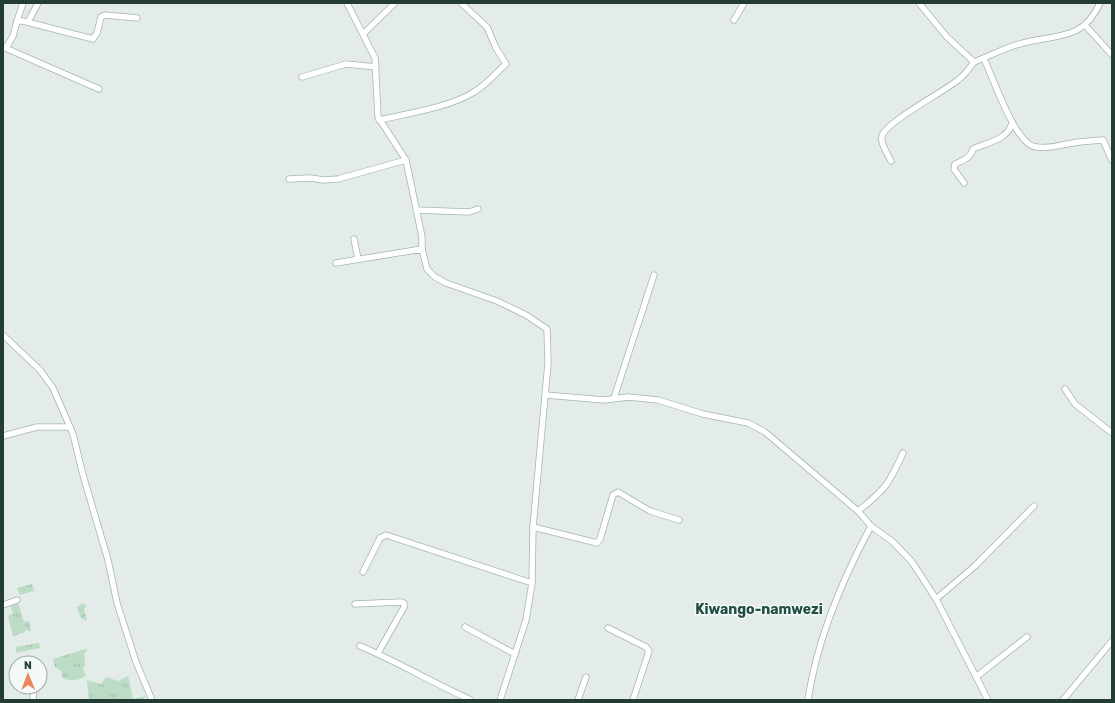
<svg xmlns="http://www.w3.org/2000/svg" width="1115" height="703" font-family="Rubik,sans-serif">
<defs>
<pattern id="grass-tufts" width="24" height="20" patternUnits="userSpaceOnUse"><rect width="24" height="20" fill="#bcdcc6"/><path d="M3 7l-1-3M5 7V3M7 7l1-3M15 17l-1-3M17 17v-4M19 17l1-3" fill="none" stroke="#a1beab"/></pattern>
<pattern id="forest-crowns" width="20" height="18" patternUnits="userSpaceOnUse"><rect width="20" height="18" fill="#bcdcc6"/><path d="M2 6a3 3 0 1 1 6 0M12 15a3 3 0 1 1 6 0" fill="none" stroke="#a1beab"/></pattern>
</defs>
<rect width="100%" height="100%" fill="#e3ece8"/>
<g fill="url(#grass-tufts)">
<polygon points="32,584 34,591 20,595 17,588"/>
<polygon points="18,603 24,622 29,621 31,631 28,631 26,629 25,632 13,636 8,616 13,613 10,605"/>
<polygon points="39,643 40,648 16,653 16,647"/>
<path d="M85 649 88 650 84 654 85 665 83 669 86 675C80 681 70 682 62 677V672L55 667 53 659Z"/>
<polygon points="128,676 133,699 146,696 142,700 89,699 87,680 101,684 106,677 118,681"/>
</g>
<polygon fill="url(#forest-crowns)" points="83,603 87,606 84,609 87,620 85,620 80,617 77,607"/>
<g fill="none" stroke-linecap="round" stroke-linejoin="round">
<defs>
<g id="street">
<polyline points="347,3 375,58 378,117 406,160 422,237 422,249"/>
<path d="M919 3 947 37 974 62C990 56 1006 47 1023 43 1057 34 1083 41 1100 3"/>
<polyline points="734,20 744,3"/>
<polyline points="17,21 23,3"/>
<polyline points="28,22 38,3"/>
<polyline points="1085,25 1112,55"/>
<polyline points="364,33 395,3"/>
<polyline points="3,47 99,89"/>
<polyline points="6,48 13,36 17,21 23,21 93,39 97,33 101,17 105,15 137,18"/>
<path d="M984 59C993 77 1015 145 1036 147 1052 149 1059 145 1073 143 1083 141 1093 141 1103 140L1112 160"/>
<polyline points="302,77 346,64 376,67"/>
<path d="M379 120C406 114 451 107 474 92 486 85 496 73 506 64L496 48 487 27 461 3"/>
<path d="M891 161C888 155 880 143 882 136 886 122 945 91 958 80 965 75 969 69 974 62"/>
<polyline points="289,179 310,178 324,180 338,179 406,160"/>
<path d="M964 183 954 169 955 164C963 160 970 159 973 149 986 143 1010 139 1012 122"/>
<polyline points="416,210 469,212 478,209"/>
<polyline points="354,239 358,259"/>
<polyline points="336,263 422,249 427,269 435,277 446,283 497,301 526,315 547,329 548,363 533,527 532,583 526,620 500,700"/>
<polyline points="3,335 40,370 53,388 73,434 83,475 108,560 117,603 136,662 152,700"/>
<polyline points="1065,389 1075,404 1112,433"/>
<polyline points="546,395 604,400 628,397 658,400 703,414 748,423 765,432 858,511 871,526 893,542 912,562 936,599 988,700"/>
<polyline points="614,398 654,275"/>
<polyline points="3,436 37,427 70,427"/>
<path d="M858 511C885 490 889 484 903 453"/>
<polyline points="533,527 597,543 600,539 613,495 618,492 650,511 679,520"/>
<polyline points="363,572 380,538 386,535 532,583"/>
<polyline points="936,599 975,566 1034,506"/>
<polyline points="355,604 401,602 404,603 404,607 378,653"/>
<polyline points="3,605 17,600"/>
<polyline points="465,627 515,654"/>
<polyline points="608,628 646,647 649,651 633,700"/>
<path d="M360 646C398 662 433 683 471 700"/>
<polyline points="976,677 1027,637"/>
<polyline points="33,700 34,687"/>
<polyline points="578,700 586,677"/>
<path d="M808 700C817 639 842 580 871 526"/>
<polyline points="1063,700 1112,641"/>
</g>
</defs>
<use href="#street" stroke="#a6b4af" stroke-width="7"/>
<use href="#street" stroke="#fff" stroke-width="5.5"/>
</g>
<g text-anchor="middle" stroke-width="3" stroke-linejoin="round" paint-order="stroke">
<g font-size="14" font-weight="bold" fill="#204e44" stroke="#f3f9f6">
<text x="759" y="614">Kiwango-namwezi</text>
</g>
</g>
<rect width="1115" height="703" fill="none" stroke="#233c36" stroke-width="8"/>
<g transform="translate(28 675) rotate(359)"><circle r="19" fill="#f3f9f6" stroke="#a0ada9"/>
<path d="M0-3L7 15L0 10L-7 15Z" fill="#ec8760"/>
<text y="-6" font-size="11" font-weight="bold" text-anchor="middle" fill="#233c36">N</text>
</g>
</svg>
